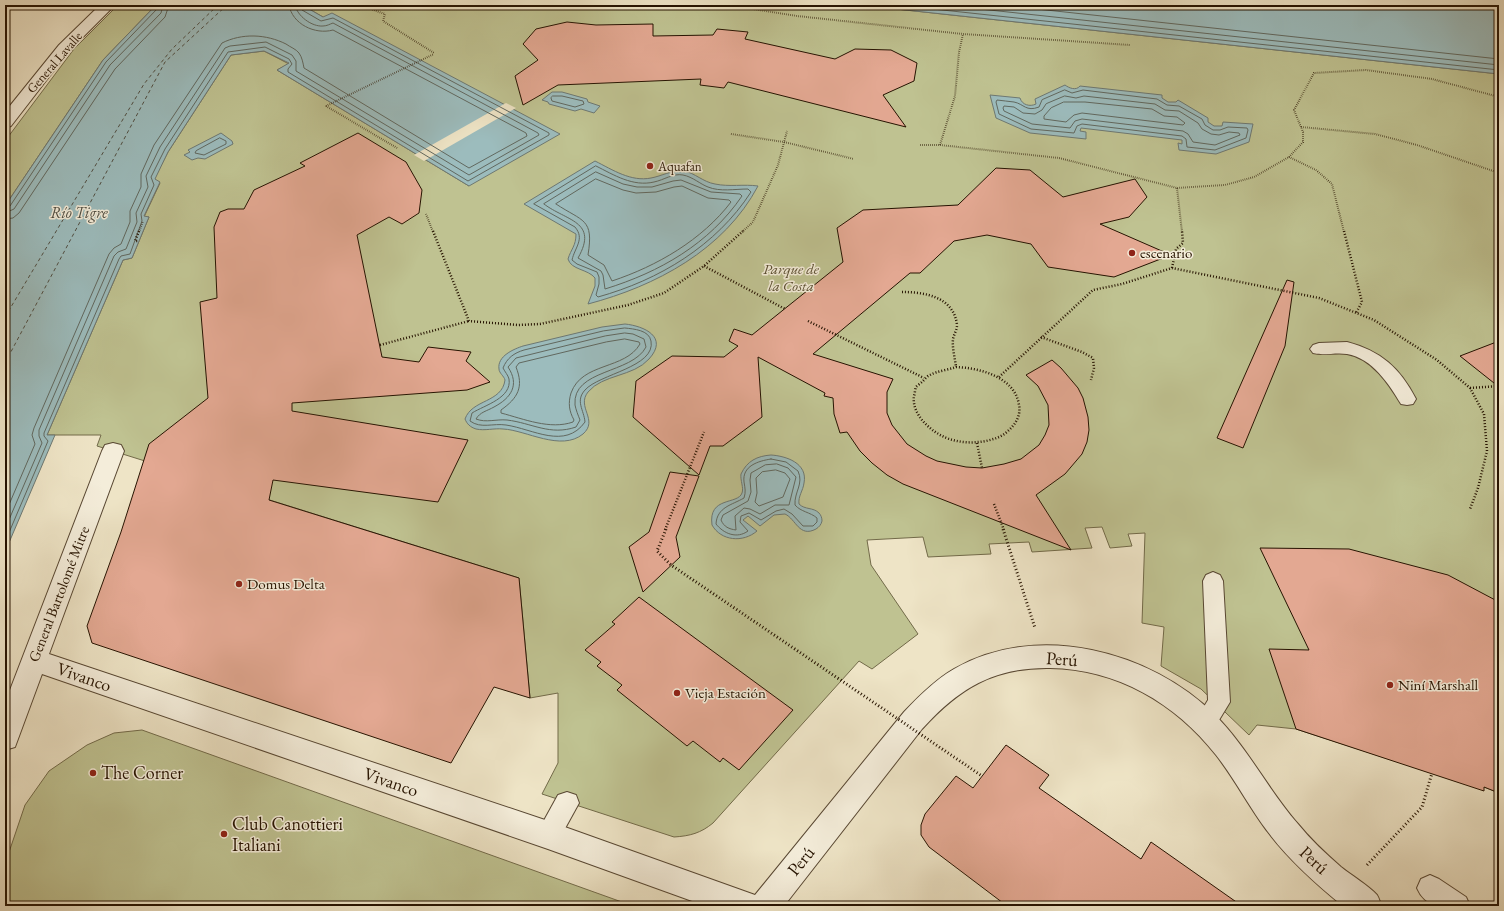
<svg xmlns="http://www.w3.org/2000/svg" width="1504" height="911" font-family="'EB Garamond',serif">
<rect width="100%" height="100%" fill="#eee4c6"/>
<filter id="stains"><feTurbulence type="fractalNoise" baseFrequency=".005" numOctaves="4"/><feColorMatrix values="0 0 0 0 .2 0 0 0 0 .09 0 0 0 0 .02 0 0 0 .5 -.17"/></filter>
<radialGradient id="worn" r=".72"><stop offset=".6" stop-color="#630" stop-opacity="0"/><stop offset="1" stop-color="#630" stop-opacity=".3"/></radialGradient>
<g fill="#bfc291" stroke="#726a49">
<polygon points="118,5 156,5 103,60 5,206 5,141 74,49"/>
<path d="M302 5H859L1499 74V793L1484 787 1432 773 1296 729 1257 725 1249 735 1201 689 1161 666 1164 627 1142 623 1145 533 1128 534 1132 546 1110 548 1102 527 1085 528 1092 548 1032 552 1029 542 989 544 991 554 928 557 923 537 867 540 871 565 918 634 872 669 859 661 713 823C701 833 690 836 674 837L542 794 558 763V693L530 698 519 578 97 446 101 435H47L123 260 132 258 149 217H144L160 183 154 179 168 152 231 55 264 51 289 64 277 70 469 186 323 17Z"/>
<polygon points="142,730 633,906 5,906 5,864 25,805 49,771 87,745 114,733"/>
</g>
<g fill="#9cbcbd" stroke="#6d7872">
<polygon points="156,5 302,5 323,17 332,13 560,134 469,186 277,70 289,63 264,51 231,55 168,152 155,179 160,182 144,216 149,217 132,258 123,260 47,435 55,435 5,552 5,206 103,60"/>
<polygon points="859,5 1499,5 1499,74"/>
<path d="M1065 85C1069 88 1076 91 1080 86L1162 95V98L1168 102H1176L1178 100 1208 118V122L1214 126H1222L1223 122 1253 124 1249 142 1216 154 1179 150 1178 143 1182 144V140L1081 128 1080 131 1086 132V139L1030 133 996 118 990 95 1020 98C1022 105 1030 107 1036 104L1035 99Z"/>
<polygon points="552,92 562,92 587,99 588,102 600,106 594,113 581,109 575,111 549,104 548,102 542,100"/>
<polygon points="221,133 232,141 233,144 205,159 198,158 192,160 184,155 190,152 188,150"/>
<path d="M595 161C613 170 631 182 651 178 662 176 671 170 684 171 695 173 703 182 715 184 729 187 744 184 758 186 724 250 656 286 588 304L595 286V278C588 269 571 270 568 259 571 249 576 246 576 234L524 204Z"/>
<path d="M625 324C644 326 669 337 649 359 633 377 603 374 588 392 576 407 599 420 583 434 561 452 526 430 503 429 494 428 485 431 476 429 470 427 467 424 465 419 472 399 502 403 505 380 504 376 499 373 499 369 497 356 514 349 523 346L602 327Z"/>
<path d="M771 455C786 456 808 463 804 483 803 491 798 496 799 504 805 510 813 507 819 513 821 515 822 518 822 521 821 525 819 527 816 529 799 538 796 519 785 514L774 515 760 526 748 516 743 520 757 531C743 543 721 541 712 525 708 496 738 505 742 493 744 488 740 480 741 474 747 461 757 456 771 455Z"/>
</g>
<polygon fill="#eee4c6" points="506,103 516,108 424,161 414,155"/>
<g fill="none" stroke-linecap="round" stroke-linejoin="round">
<g stroke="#61685f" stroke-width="1">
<polyline points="896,5 1499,70"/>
<polyline points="943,5 1499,65"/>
<polyline points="1000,5 1499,59"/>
<path d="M1065 90 1072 93 1083 90 1157 99 1167 105 1179 106 1202 119 1205 125 1213 130H1220L1228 127 1247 128 1248 130 1246 138 1215 150 1187 147 1186 139 1182 136 1082 124 1077 126 1074 133 1031 129 999 114 996 102 997 100C1003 101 1008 101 1014 102 1024 104 1026 112 1039 107L1042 100Z"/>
<polygon points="553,96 562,96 583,101 584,104 575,107 552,101 551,98"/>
<polygon points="1065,96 1076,98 1084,96 1155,104 1165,110 1179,111 1198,123 1202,129 1211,134 1219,135 1229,132 1239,133 1240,135 1215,145 1193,142 1188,134 1183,131 1082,119 1075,121 1070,128 1032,124 1004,111 1003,108 1004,106 1014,107 1023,113 1035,114 1042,110 1046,104"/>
<polygon points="1064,102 1085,102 1152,109 1164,116 1177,117 1185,123 1183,125 1082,113 1074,115 1066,122 1044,119 1044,116 1051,108"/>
<polygon points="220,138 226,141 226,144 204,155 195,153 196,151"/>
<path d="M596 166C614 175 633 187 654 182 664 180 673 173 683 175 693 177 700 184 708 187 720 192 735 189 748 189L751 192C716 246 659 280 598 297L596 295 599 284V277L597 272 577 264 572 260C575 247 585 239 575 227L534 204Z"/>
<path d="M596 172 623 184 637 187H652L673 181 681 180 711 192 740 194 742 196C709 244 660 272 605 289L603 275 601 271 578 258C599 221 566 221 544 204Z"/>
<path d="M596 179 623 190 636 193 656 192 674 187 682 186 708 198 729 200 731 202C702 240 657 266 612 281L604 265 588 255C594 218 583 222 556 204Z"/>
<polyline points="5,208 10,206 106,62 157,9 158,5"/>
<polyline points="5,213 14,209 110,65 161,13 163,5"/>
<polyline points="5,219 13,218 19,213 115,69 165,17 169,5"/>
<path d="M625 328C634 329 649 330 651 341 656 367 599 374 585 390 575 401 584 410 585 422 565 450 533 429 506 425 493 423 481 429 470 421L472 413C485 405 512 398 509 379 508 375 505 372 503 368 507 358 514 353 524 350L603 331Z"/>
<path d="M625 333 633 334 644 339 646 347C632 374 572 369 575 405 576 410 578 415 580 420L576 427C550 436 532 423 507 420 496 419 486 423 476 419 480 412 487 411 494 407 511 398 520 385 508 367L516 358 605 336Z"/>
<path d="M625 339 639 342 640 344C625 370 582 362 571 393 568 403 569 411 574 420L573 422C550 430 524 419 501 413V410C518 398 524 387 516 367L519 363 606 342Z"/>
<path d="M771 459 786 462 798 471C804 484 794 492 795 505 801 512 810 512 817 518V522L813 526H803L792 514 784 509 776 511 761 520 749 513 741 516 740 522 748 531C737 539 724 534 716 524 717 507 732 505 744 498 746 492 745 488 744 482 742 466 758 461 771 459Z"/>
<path d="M777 464 788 468 796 477 789 505H775L760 514 750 509 744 508 735 516 736 530C729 529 724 527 721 520L723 515 748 501 751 492 750 480 751 473 765 465Z"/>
<polygon points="776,470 785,473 790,479 783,497 759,506 755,502 757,493 756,478 762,472"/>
<path d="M5 514 35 444 32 435 34 428 109 254 114 248 121 244 130 222V211L141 187V174L154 145 222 43C242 33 266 34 286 44 290 47 296 49 299 53 302 57 303 63 304 68L469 168 527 136 526 133 333 30C315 35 292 24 289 5"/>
<path d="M5 529 42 443 39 436V430L114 256 118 252 126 249 137 222 136 213 148 187 146 176 160 147 225 48 230 46 266 42 292 55 296 61V71L469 175 539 135 538 133 333 23C330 24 327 26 323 26 312 27 297 16 295 5"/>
<polyline points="5,542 48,441 44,436 44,433 119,259 121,256 130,254 142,221 141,214 154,185 151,177 165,149 228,52 265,47 289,59 292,64 288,69 288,72 468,181 549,135 549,133 333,18 321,21 302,10 300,5"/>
</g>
<g stroke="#4f4e43" stroke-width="1" stroke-dasharray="3.5 3" stroke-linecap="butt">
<polyline points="5,317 144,84 172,49 218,5"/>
<polyline points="5,363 165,62 227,5"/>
</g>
</g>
<g fill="#e3a892" stroke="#261301">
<polygon points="567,22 596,25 653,24 653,36 713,35 717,29 748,32 745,39 835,59 855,49 891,50 917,63 914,81 883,95 906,127 728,82 724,88 700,85 701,79 558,85 523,105 515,76 538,60 523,44 536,29"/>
<polygon points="358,133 406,162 422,190 419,213 402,224 389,217 357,235 382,357 419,362 428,347 471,352 466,361 490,382 467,390 292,403 292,411 468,440 438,502 273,480 269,500 519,578 530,698 494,687 451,763 92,643 87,626 121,532 149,444 208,398 200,302 217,298 214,227 220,212 228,209 244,209 254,190 305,166 300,163"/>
<polygon points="996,168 1030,170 1063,197 1135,179 1147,197 1129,217 1100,224 1171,255 1114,277 1048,267 1031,244 987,235 954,241 920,273 910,273 813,354 893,379 887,392 887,413 892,425 907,444 926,456 937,461 966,467 982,468 1004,464 1021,459 1039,445 1045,435 1049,425 1048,405 1038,386 1026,375 1052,360 1061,368 1078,388 1083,398 1088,417 1089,430 1087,442 1082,454 1065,474 1036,495 1071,550 903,484 887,475 872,463 860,451 847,432 840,433 834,414 833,398 824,396 825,393 758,357 762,417 723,446 710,446 699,475 633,417 636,381 672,356 724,357 738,346 729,341 734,329 752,335 843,262 837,228 863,210 958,205"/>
<polygon points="1287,280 1294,282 1285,346 1243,448 1217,438"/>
<polygon points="1499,341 1499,387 1460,356"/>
<polygon points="670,472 699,476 676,537 680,557 643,592 629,547 649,532"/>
<polygon points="1260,548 1349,549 1448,575 1499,602 1499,793 1484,787 1484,791 1296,729 1269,649 1309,650"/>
<polygon points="639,597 793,710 739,770 723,758 720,762 693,741 687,746 617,690 622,685 597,666 601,662 585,650 615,624 612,622"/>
<polygon points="1006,745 1049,775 1039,788 1141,859 1151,842 1242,906 1007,906 929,847 921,835 921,825 925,814 956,776 973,788"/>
</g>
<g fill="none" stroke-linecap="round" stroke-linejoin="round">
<defs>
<g id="service">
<path d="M1347 342C1381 351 1400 368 1416 399L1413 404 1407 405 1401 404C1389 384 1372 358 1347 354 1335 352 1324 356 1313 353L1310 349 1313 345 1319 343Z"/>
<polygon points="1213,572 1220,575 1223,581 1230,702 1213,730 1205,733 1197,730 1194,723 1208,700 1203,581 1206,575"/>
<polygon points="567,792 576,795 579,803 557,843 548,847 539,843 536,835 558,795"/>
<path d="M1430 875 1439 879 1466 897 1470 906C1448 906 1427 911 1417 888L1421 879Z"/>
</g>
<path id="minor" d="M113 443 121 445 124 451 49 654 548 821 755 895 904 712C919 696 935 680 954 669 1037 621 1151 651 1215 715 1248 748 1268 790 1298 824 1311 840 1326 854 1341 867 1351 875 1369 886 1377 895 1379 898 1380 903 1382 906H1343C1316 884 1289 860 1268 832 1249 807 1235 779 1216 755 1175 703 1117 669 1050 668 994 667 959 688 922 729L784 906H706L548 849 42 674 15 747 5 750V703L102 451 105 445Z"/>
<polygon id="tertiary" points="100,5 115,5 69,51 11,126 5,128 5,112 59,45"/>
</defs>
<use href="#service" stroke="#584732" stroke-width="2"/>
<use href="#minor" stroke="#584732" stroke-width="2"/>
<use href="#tertiary" stroke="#584732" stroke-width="2"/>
<g stroke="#261301" stroke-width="2" stroke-dasharray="0.5 1.5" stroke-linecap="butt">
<polyline points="359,5 385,14 383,21 434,53"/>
<polyline points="711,5 741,7 797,16 963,34 1130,45"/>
<polyline points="326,106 434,54"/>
<polyline points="326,106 397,148"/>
<polyline points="1301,127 1375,134 1417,145 1499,173"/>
<polyline points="731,134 784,142 854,159"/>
<polyline points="920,145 940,145 1059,158 1177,188 1225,185 1254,177 1289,157 1303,142 1303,132 1294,110 1314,73 1366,70 1432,79 1499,97"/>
<polyline points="940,145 955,96 959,52 963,34"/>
<polyline points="5,150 9,144"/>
<polyline points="1289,157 1316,170 1332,184 1344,232"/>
<polyline points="1177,188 1182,232"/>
<polyline points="426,214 433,232"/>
<polyline points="139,232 143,221"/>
<polyline points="742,232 753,222 778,165 787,131"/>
</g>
<g stroke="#261301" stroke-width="2.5" stroke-dasharray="1 2" stroke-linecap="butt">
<polyline points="139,231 135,241 139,241"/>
<polyline points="433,231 469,321 518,325 540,324 628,305 664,293 704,266 743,231"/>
<polyline points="1344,231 1362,302 1356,313"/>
<polyline points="704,266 785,309"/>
<polyline points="1172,268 1176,249 1183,243 1182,231"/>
<path d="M902 292C925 292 954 297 957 325 957 330 954 334 953 339 952 348 955 358 956 367"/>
<polyline points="808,321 924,378"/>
<polyline points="1041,337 1082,352 1093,358 1094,368 1091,380"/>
<polyline points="380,345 469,321"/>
<path d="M956 367C980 368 1015 377 1019 405 1021 415 1016 424 1008 431 1002 437 994 439 986 441 975 443 964 443 953 440 935 436 911 416 914 396 915 393 915 389 916 387 918 385 921 383 923 381 925 379 927 376 930 375 937 371 948 370 956 367Z"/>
<polyline points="999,377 1093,290 1122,284 1172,268 1319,298 1374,320 1437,360 1470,388 1484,414 1487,451 1478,488 1470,509"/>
<polyline points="1470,388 1499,386"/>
<polyline points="977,443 982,468"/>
<polyline points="994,504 1004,530"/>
</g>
<g stroke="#261301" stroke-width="3" stroke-dasharray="1 2.5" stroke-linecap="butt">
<polyline points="1003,529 1035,628"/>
<polyline points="1367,865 1422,807 1432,773"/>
</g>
<use href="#service" fill="#f4edda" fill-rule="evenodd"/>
<use href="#minor" fill="#f4edda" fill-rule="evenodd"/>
<use href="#tertiary" fill="#f4edda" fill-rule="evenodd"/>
<polyline stroke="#261301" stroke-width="2.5" stroke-dasharray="1 2" stroke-linecap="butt" points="665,530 704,432"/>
<polyline stroke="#261301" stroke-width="3" stroke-dasharray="1 2.5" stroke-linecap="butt" points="666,529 657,551 671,565 982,776"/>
</g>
<g fill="#8f2418" stroke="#f4edda" stroke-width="1.5">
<circle cx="650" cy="166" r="4"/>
<circle cx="1132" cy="253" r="4"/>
<circle cx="239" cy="584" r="4"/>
<circle cx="1390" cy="685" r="4"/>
<circle cx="677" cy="693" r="4"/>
<circle cx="93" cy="773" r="4"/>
<circle cx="224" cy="834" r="4"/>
</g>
<g text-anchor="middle" stroke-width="3" stroke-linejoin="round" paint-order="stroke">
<g font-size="13" fill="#261301" stroke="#f4edda">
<text transform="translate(54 62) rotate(-49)" y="5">General Lavalle</text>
</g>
<g font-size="13" fill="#261301" stroke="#f4edda" text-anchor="start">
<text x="658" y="171">Aquafan</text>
</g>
<g font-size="15" fill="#261301" stroke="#f4edda" text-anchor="start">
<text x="1140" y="258">escenario</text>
<text x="247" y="589">Domus Delta</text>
<text x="1398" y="690">Niní Marshall</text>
<text x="685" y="698">Vieja Estación</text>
</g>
<g font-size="15" font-style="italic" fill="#5c5033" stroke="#f4edda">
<text x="791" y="274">Parque de<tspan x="791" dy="17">la Costa</tspan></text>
</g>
<g font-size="15" fill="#261301" stroke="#f4edda">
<text transform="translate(59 594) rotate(-69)" y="5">General Bartolomé Mitre</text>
</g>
<g font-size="16" font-style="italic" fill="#4f4e43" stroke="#f4edda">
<text x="79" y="218">Río Tigre</text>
</g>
<g font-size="18" fill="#261301" stroke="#f4edda">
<text transform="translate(1062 659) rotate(4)" y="6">Perú</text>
<text transform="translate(84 677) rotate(19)" y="6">Vivanco</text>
<text transform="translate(391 782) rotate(19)" y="6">Vivanco</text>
<text transform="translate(1314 860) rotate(43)" y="6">Perú</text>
<text transform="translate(801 861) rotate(-51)" y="6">Perú</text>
</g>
<g font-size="18" fill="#261301" stroke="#f4edda" text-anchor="start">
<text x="101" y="779">The Corner</text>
<text x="232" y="830">Club Canottieri<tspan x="232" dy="21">Italiani</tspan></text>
</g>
</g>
<rect width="1504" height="911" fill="none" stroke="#eee4c6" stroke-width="20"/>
<rect x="6" y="6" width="1492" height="899" fill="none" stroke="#261301" stroke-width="2"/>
<rect x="10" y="10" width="1484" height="891" fill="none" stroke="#261301"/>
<rect width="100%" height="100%" filter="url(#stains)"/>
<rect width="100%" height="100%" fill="url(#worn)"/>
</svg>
